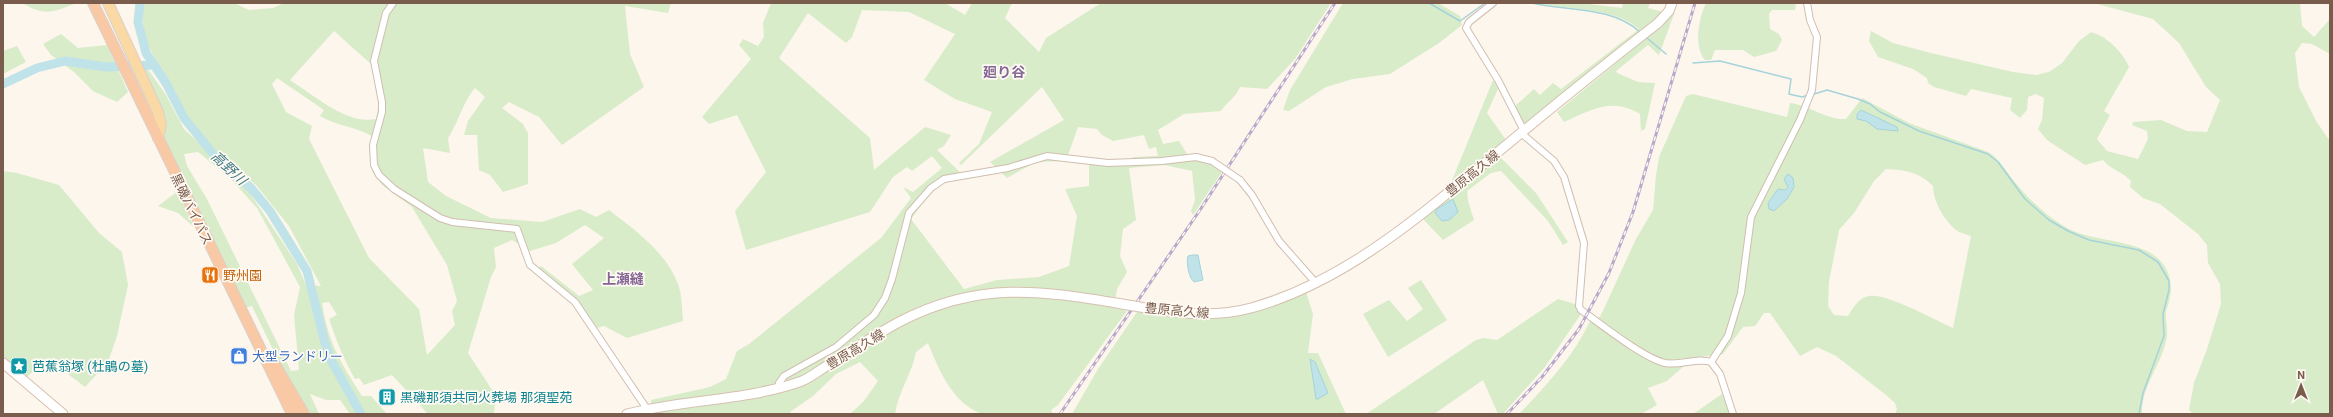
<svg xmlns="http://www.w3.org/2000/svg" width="2333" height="417" font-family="Roboto,'Noto Sans JP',sans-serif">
<rect width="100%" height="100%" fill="#fdf6ec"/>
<g fill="#d8ecc9" fill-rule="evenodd">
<path d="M22 3H76C53 13 44 16 22 3Z"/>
<path d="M144 3H234L249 10 273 8 284 3H671L668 13 625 6 630 54 644 87 562 145 539 117 509 102 502 108 523 124 528 133V184L503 192 490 175 479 170 477 135H464L468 121 485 97 475 88C462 103 459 122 448 138L450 153 423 148 428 182 446 196 491 218 542 222 580 209 596 217 609 210C635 230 666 252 678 284 682 295 682 309 683 321L627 338 604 326 597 328 574 296 537 269 541 266 579 296 593 290 572 264 604 238 585 225 556 243 530 251 512 240 494 248 496 267 491 277 468 353 496 396 494 414H428L392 375 364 385 359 378 355 379C344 360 336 340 329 319L337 315 329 302 322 303C328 343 341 363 362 396H371L387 414H350L340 400H326L310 394 319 414H310L278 360 252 306 244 308 132 71 147 68 166 95 184 129 231 173 249 192 297 264 306 285 321 286 289 226 256 185 218 153 188 120 145 40 142 13ZM334 31 372 65 379 102 376 119C346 125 314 95 290 80ZM277 78 324 110 320 116C335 125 355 127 372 136L369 148 372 171 382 185 412 207 447 265 457 301 452 311 455 325 427 355 419 309 369 258 309 139 312 126 286 112 272 84ZM198 152 230 178 257 208 300 287 294 315 299 370 291 371 207 199 187 166 184 154Z"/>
<path d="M771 3H945L965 15 972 3H1012L1005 18 1039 52 1046 38 1101 3H1331L1295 59 1267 89 1240 87C1236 97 1227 102 1221 111L1184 114 1158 130 1163 144 1179 141 1187 154 1210 164 1222 172 1193 215 1191 211 1195 200 1192 171 1164 165 1129 168 1136 220 1123 229 1120 256 1127 272 1117 289 1114 308 1127 311 1058 405 1051 410 1053 414C1041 414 987 417 979 413 951 400 939 370 928 343L916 352C912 374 898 392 895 414H850L864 401 878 381 860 362 836 374 813 396 790 412 791 414H646L651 412V400L710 387 726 379 737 351 749 344 881 238 911 198 903 187 913 192 942 168 932 156 912 171 907 167 893 177 870 212 746 250 735 211 766 172 737 115 709 124 702 117 751 59 739 45 743 39 758 46 764 37 763 23ZM862 10 909 12 955 34 924 80 955 99 992 112 979 144 959 163 961 165 1042 87 1064 120 990 162 1007 178 1036 162 1066 161 1078 127 1097 129 1102 135 1113 141 1144 135 1149 149 1156 147 1158 156 1134 157 1127 161 1089 160V186L1065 189 1077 216 1069 266 1039 277 997 280 964 289 911 219 930 193 943 182 966 178 937 150 944 146 951 135 925 127 874 170 870 138 779 58 808 13 846 43 852 37Z"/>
<polygon points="1343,3 1438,3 1460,16 1462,25 1439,43 1390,74 1353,79 1326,87 1289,111 1283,110 1290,90"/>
<path d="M1538 3H1581L1622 8 1623 3H1650L1648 8 1663 12 1658 19 1524 125 1515 106 1534 89 1540 95 1553 83 1561 89 1639 29C1614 7 1569 10 1538 3Z"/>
<path d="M1706 3H1796L1795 10H1772L1769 14 1770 29 1779 34 1782 40 1776 51 1754 57 1743 50H1715L1711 60H1705C1693 46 1699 18 1706 3Z"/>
<path d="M2083 3H2300L2302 26 2314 37 2330 19V54L2312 44 2302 43 2295 53 2299 87 2316 121 2330 141V414H2193L2189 410 2194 383 2207 349 2221 304 2220 284 2208 263 2207 245 2198 234 2160 204 2143 198 2130 187 2131 181C2123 172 2111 170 2103 160L2085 165 2047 140 2038 129 2042 120 2044 98 2036 94 2028 97 2027 110 2020 118 2010 110 2012 98 1971 89 1966 96 1934 87 1928 83 1927 78 1913 69 1878 57 1869 41 1871 31 1893 43 1931 53 2013 72 2036 75 2049 72 2062 63 2079 41 2091 32C2106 36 2123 52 2129 67L2104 111 2110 115 2097 139 2107 151 2138 159 2148 139 2147 131 2132 125 2133 122 2161 120 2187 131 2207 132 2220 100 2206 87 2179 43 2153 19 2097 4Z"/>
<path d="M1671 13 1674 14 1659 55 1648 45 1616 71 1617 73 1638 82 1655 83 1645 129 1641 131 1640 114C1611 97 1592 110 1564 122L1557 112 1661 26Z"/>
<polygon points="61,34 78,48 107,45 128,92 117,102 93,91 74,72 51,55 43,44"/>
<polygon points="17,46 26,62 3,74 3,51"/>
<polygon points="1493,80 1498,89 1487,113 1506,140 1451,183"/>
<path d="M1693 94 1787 117 1790 103C1809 105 1826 120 1846 119L1862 98 1909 123 1988 152C2001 160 2005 170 2014 181 2028 199 2049 218 2069 229 2102 246 2169 236 2171 288 2171 296 2168 304 2166 312 2165 320 2168 328 2167 336 2163 363 2141 386 2142 414H1895L1897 409 1895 403 1886 395 1836 356 1817 347 1800 356 1770 313H1764L1755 326 1743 327 1723 354 1693 358 1667 381 1648 388 1657 405 1641 414H1519C1545 387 1574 356 1590 321L1594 323 1601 315 1636 239 1653 210 1656 175 1659 157 1686 96ZM1886 169C1905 170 1919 172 1933 186 1933 201 1944 220 1956 230 1960 233 1966 234 1971 236L1953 328C1935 320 1887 293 1869 296 1858 298 1853 308 1848 316L1834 315 1828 306 1829 282 1839 230 1854 213 1874 181ZM1793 178 1794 187 1787 199 1768 203 1778 189H1787V183Z"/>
<polygon points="1499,156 1536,193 1568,242 1563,245 1548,221 1501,171 1491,173 1467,191 1468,201 1474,220 1443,240 1423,219 1439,203"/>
<polygon points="3,171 17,173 59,185 99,233 122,252 128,285 117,336 108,362 85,387 47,358 27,377 3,357"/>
<polygon points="178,191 194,227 178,213 158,206"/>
<polygon points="1421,280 1447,320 1388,357 1363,314 1389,300 1407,321 1423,309 1408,288"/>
<path d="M1306 292 1313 314 1308 353H1318L1346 414H1072L1098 369 1137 312C1162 316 1187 321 1211 318 1243 315 1276 302 1306 292Z"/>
<polygon points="1558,299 1578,305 1577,310 1581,314 1545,367 1503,414 1498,414 1483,380 1434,414 1366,414 1476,340 1484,338 1497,340"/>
<polygon points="1722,394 1730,414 1693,414"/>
</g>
<g fill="#bfe3e8" stroke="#a5d3da">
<polygon points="1861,110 1897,127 1898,131 1877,129 1866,121 1857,119 1857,114"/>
<polygon points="1788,174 1793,178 1794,187 1787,199 1774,211 1769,209 1768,203 1778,189 1785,190 1788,187 1784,179"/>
<polygon points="1453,199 1458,212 1449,220 1442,221 1435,213 1437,209"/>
<path d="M1192 255H1198L1203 280 1194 282C1189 278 1186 263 1188 256Z"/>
<polygon points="1310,359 1315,362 1328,393 1318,399 1316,399"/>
</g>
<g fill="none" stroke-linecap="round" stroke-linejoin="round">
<g stroke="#a5d3da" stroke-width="1.5">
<polyline points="1429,3 1460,21 1485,3"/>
<path d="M1532 3C1566 11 1612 6 1640 32"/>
<polyline points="1647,38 1666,54"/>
<polyline points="1693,63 1720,61 1791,79 1789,94 1802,97 1808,95"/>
<polyline points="1811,95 1827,90 1858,99 1870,104 1880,112 1919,131 1988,154 1998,162 2025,199 2049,220 2068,231 2089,240 2139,250 2158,262 2169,281 2169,290 2163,314 2164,336 2143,393 2139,414"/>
</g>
<g stroke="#bfe3e8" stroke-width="9">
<polyline points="140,3 138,22 146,53 166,83 184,118 218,160 251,188 270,211 307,271 325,343 331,360 361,414"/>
<polyline points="3,84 37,68 65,61 106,67 154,65"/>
</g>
<defs>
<g id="minor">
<polyline points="393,3 386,13 374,61 382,102 382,112 373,145 374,165 379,175 394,189 440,218 452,222 517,229 530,265 575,302 647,409"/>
<polyline points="1493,3 1469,22 1466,28 1498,80 1524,131"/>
<path d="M1521 133 1554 161 1564 177 1584 243 1579 306 1581 310C1601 324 1643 358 1665 363 1681 366 1697 357 1711 362L1720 374 1733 414"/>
<polyline points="1240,180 1252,195 1279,241 1315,282"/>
<polyline points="1711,362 1728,336 1741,293 1751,217 1800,120 1812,90 1817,37 1810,20 1807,3"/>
<polyline points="778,388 779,383 784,376 836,347 874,315 885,298 892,279 909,213 931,188 944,179 1008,168 1047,156 1108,163 1162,161 1196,157 1212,161"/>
</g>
<g id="secondary">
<path d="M1152 309C1185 314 1218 317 1251 308 1346 282 1423 213 1498 152 1551 108 1604 65 1658 23L1669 11 1672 3"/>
<polyline points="3,363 63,414"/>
<path d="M627 414C684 399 747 401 802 381 811 377 820 370 828 365 852 351 876 334 901 321 979 281 1040 290 1122 304"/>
</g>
<polyline id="primary" points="108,3 158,112 161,125 158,138"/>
<g id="trunk">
<polyline points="93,3 292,414"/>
<polyline points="274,363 304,414"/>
</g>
</defs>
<use href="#minor" stroke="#d1beb0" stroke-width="8"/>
<use href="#secondary" stroke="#d6c0b0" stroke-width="11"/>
<use href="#primary" stroke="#dad1cd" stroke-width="12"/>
<use href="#trunk" stroke="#dad1cd" stroke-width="12"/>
<use href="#minor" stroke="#fff" stroke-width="6"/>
<use href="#secondary" stroke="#fff" stroke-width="9"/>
<use href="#primary" stroke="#fbd9a5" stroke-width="10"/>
<use href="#trunk" stroke="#f9c8a4" stroke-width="10"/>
<defs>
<g id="rail">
<polyline points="1060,414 1200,210 1335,3"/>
<polyline points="1507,414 1542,377 1579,329 1609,273 1633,212 1695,3"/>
</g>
</defs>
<use href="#rail" stroke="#b9a8c9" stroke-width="3"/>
<use href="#rail" stroke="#fffaf3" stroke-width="1.5" stroke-dasharray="4.5" stroke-linecap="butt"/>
<defs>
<polyline id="minor-bridge" points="1212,161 1240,180"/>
<polyline id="secondary-bridge" points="1122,304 1152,309"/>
</defs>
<use href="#minor-bridge" stroke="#d1beb0" stroke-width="8" stroke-linecap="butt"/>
<use href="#secondary-bridge" stroke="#d6c0b0" stroke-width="11" stroke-linecap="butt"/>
<use href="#minor-bridge" stroke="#fff" stroke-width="6"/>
<use href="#secondary-bridge" stroke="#fff" stroke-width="9"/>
</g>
<defs>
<symbol id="restaurant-square" viewBox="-11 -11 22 22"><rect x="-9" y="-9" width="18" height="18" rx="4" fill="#e8710a" stroke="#fffaf3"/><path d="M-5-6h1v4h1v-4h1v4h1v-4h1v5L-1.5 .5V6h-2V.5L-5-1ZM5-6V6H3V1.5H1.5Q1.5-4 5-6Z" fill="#fff"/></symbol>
<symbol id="shop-square" viewBox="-11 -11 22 22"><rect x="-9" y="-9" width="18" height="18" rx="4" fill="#3f7fe0" stroke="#fffaf3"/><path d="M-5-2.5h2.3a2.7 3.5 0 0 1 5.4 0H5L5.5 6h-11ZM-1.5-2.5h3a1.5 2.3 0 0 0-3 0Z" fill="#fff"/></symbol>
<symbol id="sight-square" viewBox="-11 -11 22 22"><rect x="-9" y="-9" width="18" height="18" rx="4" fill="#0f9aa8" stroke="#fffaf3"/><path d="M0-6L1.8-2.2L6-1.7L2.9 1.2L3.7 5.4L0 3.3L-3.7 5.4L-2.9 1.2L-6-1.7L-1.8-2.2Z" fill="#fff"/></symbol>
<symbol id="building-square" viewBox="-11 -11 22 22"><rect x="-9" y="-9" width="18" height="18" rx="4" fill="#0f9aa8" stroke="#fffaf3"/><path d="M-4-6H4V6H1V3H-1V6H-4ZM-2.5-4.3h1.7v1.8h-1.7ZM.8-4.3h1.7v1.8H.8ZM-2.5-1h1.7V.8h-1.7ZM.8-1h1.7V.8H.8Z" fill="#fff"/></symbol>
</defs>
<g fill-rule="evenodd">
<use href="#restaurant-square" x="200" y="265" width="20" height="20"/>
<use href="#shop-square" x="229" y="346" width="20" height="20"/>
<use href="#sight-square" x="9" y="356" width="20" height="20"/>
<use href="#building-square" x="377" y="387" width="20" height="20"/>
</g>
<g text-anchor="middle" stroke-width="3.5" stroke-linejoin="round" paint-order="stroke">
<g font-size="13" fill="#7a5c4d" stroke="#fffaf3">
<text transform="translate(1472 173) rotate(-39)" y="5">豊原高久線</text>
<text transform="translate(192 209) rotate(64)" y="5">黒磯バイパス</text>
<text transform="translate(1177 310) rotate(5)" y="5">豊原高久線</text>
<text transform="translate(855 349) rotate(-31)" y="5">豊原高久線</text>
</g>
<g font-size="13" fill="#c56008" stroke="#fffaf3" text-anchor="start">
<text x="223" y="280">野州園</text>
</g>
<g font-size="13" fill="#366cbe" stroke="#fffaf3" text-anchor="start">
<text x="252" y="361">大型ランドリー</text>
</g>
<g font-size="13" fill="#0d838f" stroke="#fffaf3" text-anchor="start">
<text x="32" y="371">芭蕉翁塚 (杜鵑の墓)</text>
<text x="400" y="402">黒磯那須共同火葬場 那須聖苑</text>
</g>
<g font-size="14" font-weight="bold" fill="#846695" stroke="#fffaf3">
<text x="1004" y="77">廻り谷</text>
<text x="623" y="284">上瀬縫</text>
</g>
<g font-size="14" font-style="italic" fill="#437c86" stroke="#fffaf3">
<text transform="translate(229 168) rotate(43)" y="5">高野川</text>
</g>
</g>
<rect width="2333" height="417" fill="none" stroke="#7a5c4d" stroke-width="8"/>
<g transform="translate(2301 385)" stroke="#fffaf3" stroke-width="3" paint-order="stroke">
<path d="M0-3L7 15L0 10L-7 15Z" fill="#7a5c4d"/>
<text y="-6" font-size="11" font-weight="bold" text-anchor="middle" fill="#7a5c4d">N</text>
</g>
</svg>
